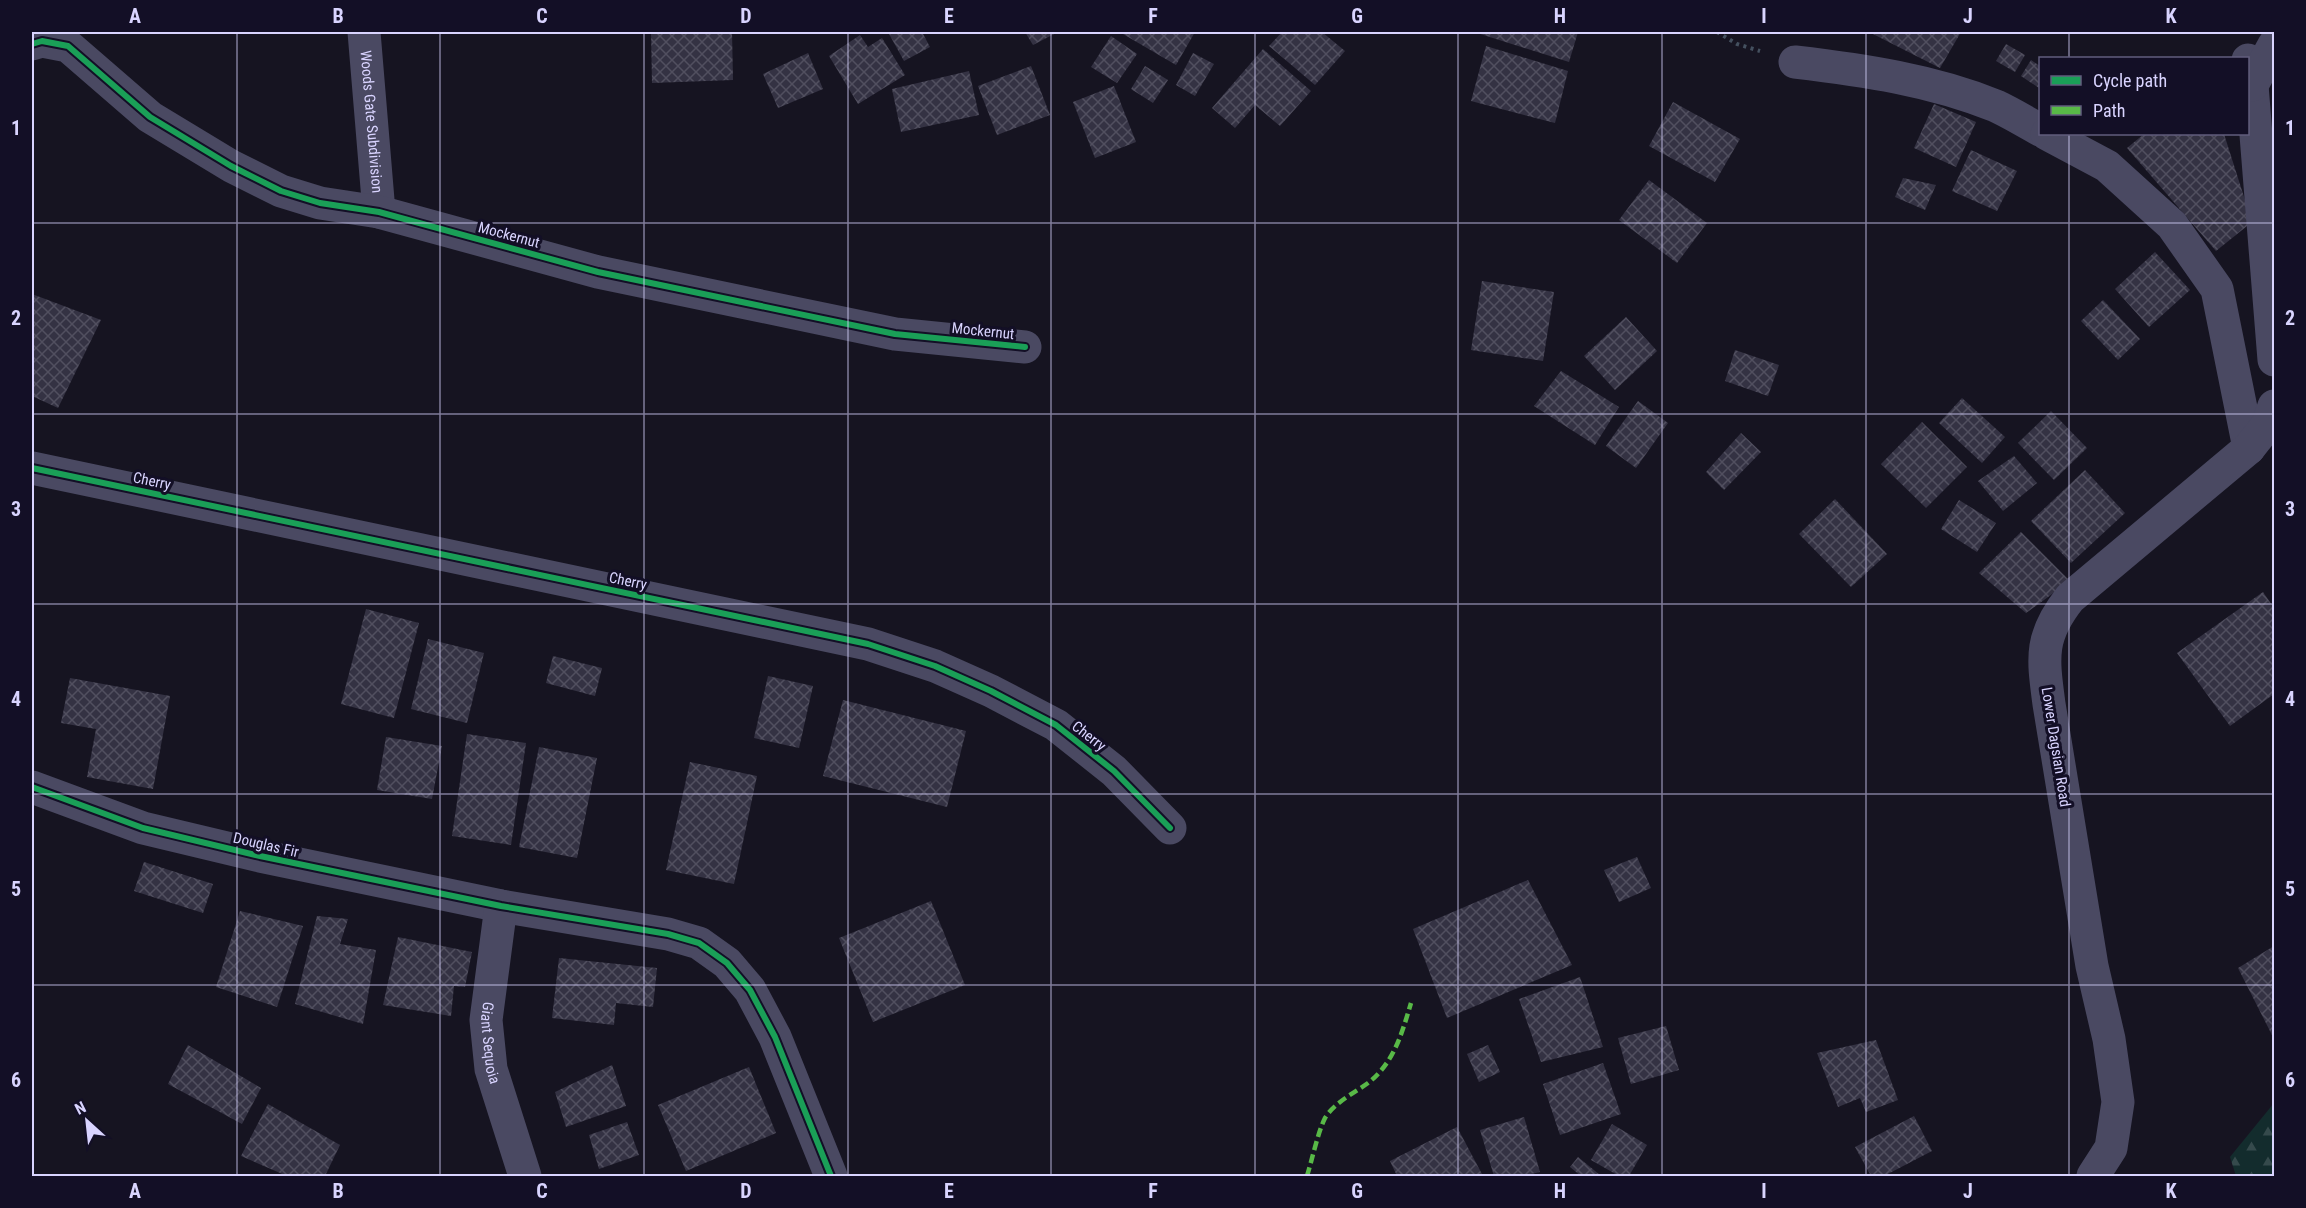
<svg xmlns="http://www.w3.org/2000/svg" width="2306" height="1208" font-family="'Roboto Condensed',sans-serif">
<defs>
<pattern id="forest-firs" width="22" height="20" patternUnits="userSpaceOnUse" patternTransform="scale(1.5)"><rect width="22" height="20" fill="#132c2d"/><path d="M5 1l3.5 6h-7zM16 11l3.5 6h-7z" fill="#354a4c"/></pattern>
<pattern id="building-cross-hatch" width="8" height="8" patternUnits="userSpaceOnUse" patternTransform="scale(1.5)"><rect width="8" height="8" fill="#343243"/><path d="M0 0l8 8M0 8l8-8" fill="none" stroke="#514f5f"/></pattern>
</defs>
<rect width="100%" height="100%" fill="#161421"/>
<polygon fill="url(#forest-firs)" points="2274,1103 2274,1176 2236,1176 2230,1157"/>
<g fill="url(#building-cross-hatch)">
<polygon points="651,32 732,32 733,80 652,83"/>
<polygon points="888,32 922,32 930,47 904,61"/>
<polygon points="1025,32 1058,32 1033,45"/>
<polygon points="1125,32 1195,32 1176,65 1123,34"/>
<polygon points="1282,32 1322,32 1345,51 1315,85 1269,46"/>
<polygon points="1474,32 1578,32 1569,62"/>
<polygon points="1869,32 1961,32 1940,68"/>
<polygon points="860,35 868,47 882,38 905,75 858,104 829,56"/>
<polygon points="1111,36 1137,54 1117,83 1091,67"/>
<polygon points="2006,44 2025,55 2015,72 1996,61"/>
<polygon points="1486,46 1568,71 1555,123 1471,101"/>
<polygon points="1263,49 1311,91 1280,126 1255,105 1235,128 1212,108"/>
<polygon points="808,53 823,89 778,108 763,74"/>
<polygon points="1193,53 1214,64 1195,96 1176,85"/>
<polygon points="2031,60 2040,66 2039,88 2021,76"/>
<polygon points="1031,66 1050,115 997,135 978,86"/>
<polygon points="1145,66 1168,80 1153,103 1131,89"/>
<polygon points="969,71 979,115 901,132 892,89"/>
<polygon points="1114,86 1136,142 1095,158 1073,102"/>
<polygon points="1673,102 1740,139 1715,182 1649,146"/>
<polygon points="1934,104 1976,122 1956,167 1914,148"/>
<polygon points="2144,134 2224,134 2252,222 2216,251 2127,148"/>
<polygon points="1971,150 2017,171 1997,211 1952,191"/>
<polygon points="1903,178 1936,185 1925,210 1895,197"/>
<polygon points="1649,180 1707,223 1677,263 1619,220"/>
<polygon points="2155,252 2190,290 2149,327 2115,289"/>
<polygon points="1482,281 1554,292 1543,361 1471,350"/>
<polygon points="32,294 101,320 58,408 32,396"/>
<polygon points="2103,300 2140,339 2118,360 2081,321"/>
<polygon points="1626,317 1657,351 1615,390 1584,356"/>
<polygon points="1735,350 1779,365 1768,396 1725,381"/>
<polygon points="1561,371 1619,407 1595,445 1534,406"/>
<polygon points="1962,398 2005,437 1982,463 1939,423"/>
<polygon points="1638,401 1668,423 1636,468 1606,446"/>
<polygon points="2051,411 2087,448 2054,480 2018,443"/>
<polygon points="1922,422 1967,467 1926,508 1881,464"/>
<polygon points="1741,433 1761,452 1724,490 1706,472"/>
<polygon points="2014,456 2037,483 2003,511 1978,481"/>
<polygon points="2085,470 2125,513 2071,563 2031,521"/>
<polygon points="1835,499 1887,554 1851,587 1799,534"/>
<polygon points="1959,500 1996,523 1977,552 1941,529"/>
<polygon points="2021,532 2070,581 2026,613 1979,573"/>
<polygon points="2263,592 2274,608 2274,694 2230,726 2177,653"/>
<polygon points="366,609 419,623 394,718 341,704"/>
<polygon points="428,639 484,653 467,723 411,709"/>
<polygon points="553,656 602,668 595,696 546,683"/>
<polygon points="768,676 813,686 799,748 754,738"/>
<polygon points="70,678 170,696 153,789 87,777 96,729 61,723"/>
<polygon points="843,700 966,731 947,807 823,776"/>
<polygon points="467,734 526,743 511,845 452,836"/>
<polygon points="386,737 442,746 432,799 377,790"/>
<polygon points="539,747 597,758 577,858 519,847"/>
<polygon points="690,762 757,776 734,884 666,870"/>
<polygon points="1637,857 1651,888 1619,902 1604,870"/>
<polygon points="144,862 213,884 203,913 134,891"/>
<polygon points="1528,880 1572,965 1447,1018 1413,929"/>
<polygon points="931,901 965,985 873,1022 839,938"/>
<polygon points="240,911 303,926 277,1007 216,987"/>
<polygon points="317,916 348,919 340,944 376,950 363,1024 295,1004"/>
<polygon points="398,937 472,952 465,987 454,986 451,1016 383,1005"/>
<polygon points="2274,946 2274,1039 2238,968"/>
<polygon points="559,958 657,968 653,1007 616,1003 614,1025 552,1018"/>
<polygon points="1580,977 1603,1047 1541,1062 1519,999"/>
<polygon points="1666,1026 1679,1070 1631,1084 1618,1038"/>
<polygon points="1876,1040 1898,1100 1866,1112 1860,1098 1838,1107 1817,1053"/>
<polygon points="188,1045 261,1088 242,1124 168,1084"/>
<polygon points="1488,1045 1500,1072 1479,1082 1467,1054"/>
<polygon points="1603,1063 1621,1114 1560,1135 1543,1084"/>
<polygon points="612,1065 626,1106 566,1127 555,1092"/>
<polygon points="749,1067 776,1133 686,1171 658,1105"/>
<polygon points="268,1104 340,1145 325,1176 287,1176 241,1156"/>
<polygon points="1914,1116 1932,1151 1884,1176 1871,1176 1855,1147"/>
<polygon points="1524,1117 1540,1172 1523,1176 1494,1176 1480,1130"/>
<polygon points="627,1122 639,1155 599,1169 589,1135"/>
<polygon points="1612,1124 1647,1145 1629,1176 1619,1176 1591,1160"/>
<polygon points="1457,1127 1483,1176 1397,1176 1390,1161"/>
<polygon points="1578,1157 1600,1175 1598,1176 1581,1176 1570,1167"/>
</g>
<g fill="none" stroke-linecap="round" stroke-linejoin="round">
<polyline stroke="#44505f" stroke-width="4" stroke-dasharray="3 4.5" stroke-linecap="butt" points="1717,32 1737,44 1760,51"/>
<g stroke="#4a4962" stroke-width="33">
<path id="s1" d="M364 32 379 212"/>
<polyline points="32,44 42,41 68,46 150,117 231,166 281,191 320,203 379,212 598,272 895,334 1025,347"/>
<polyline points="2248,60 2252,85 2274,360"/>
<path d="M1795 62C1863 70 1932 80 1996 106 2011 113 2026 122 2040 130"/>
<polyline points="2252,85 2274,45"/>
<polyline points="2047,134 2107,166 2172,225 2217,289 2249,448"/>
<polyline points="32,468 868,644 935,666 991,691 1056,725 1114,771 1170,828"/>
<polyline points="32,787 143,828 260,856 501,906 668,934 699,943 727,963 750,990 775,1037 831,1176"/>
<path id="s2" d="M501 906 486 1020 491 1069 525 1176"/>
<path d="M2093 1176 2111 1148 2118 1102 2109 1039 2092 966 2049 704C2043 658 2039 637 2070 598L2249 448 2268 424 2274 406"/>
</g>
<path stroke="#58b947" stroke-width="4.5" stroke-dasharray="9 4.5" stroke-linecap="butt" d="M1307 1176C1312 1160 1318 1132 1325 1118 1334 1103 1354 1093 1368 1083 1394 1063 1402 1033 1411 1003"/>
<defs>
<g id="cycleway">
<polyline points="32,44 42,41 68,46 150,117 231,166 281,191 320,203 379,212 598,272 895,334 1025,347"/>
<polyline points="32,468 868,644 935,666 991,691 1056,725 1114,771 1170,828"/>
<polyline points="32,787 143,828 260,856 501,906 668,934 699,943 727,963 750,990 775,1037 831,1176"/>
</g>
</defs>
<use href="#cycleway" stroke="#130f26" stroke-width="10"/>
<use href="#cycleway" stroke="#1a9f57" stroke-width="6"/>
</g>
<path fill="none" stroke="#d9d4ff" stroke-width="1.5" stroke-opacity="0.55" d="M237 32V1176M440 32V1176M644 32V1176M848 32V1176M1051 32V1176M1255 32V1176M1458 32V1176M1662 32V1176M1866 32V1176M2069 32V58M2069 134V1176M32 223H2274M32 414H2274M32 604H2274M32 794H2274M32 985H2274"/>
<g text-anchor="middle" stroke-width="6" stroke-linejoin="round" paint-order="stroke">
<g font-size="15" fill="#d9d4ff" stroke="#130f26">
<text dy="5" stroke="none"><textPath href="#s1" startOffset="90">Woods Gate Subdivision</textPath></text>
<text transform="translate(509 235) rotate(15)" y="5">Mockernut</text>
<text transform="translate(983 331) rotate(6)" y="5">Mockernut</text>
<text transform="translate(152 481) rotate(12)" y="5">Cherry</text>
<text transform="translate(628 581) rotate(12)" y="5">Cherry</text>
<text transform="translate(1089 736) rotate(38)" y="5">Cherry</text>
<text transform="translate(2056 747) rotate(81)" y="5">Lower Dagsian Road</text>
<text transform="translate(266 845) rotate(13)" y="5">Douglas Fir</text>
<text dy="5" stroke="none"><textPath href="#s2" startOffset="138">Giant Sequoia</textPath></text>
</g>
</g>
<rect width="2306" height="1208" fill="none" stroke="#130f26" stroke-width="66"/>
<rect x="2039" y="57" width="210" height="78" fill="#130f26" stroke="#625e7d" stroke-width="1.5"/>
<rect x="2051" y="76" width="30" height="9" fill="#1a9f57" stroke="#625e7d" stroke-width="1.5"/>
<text x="2093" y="87" font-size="18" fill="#d9d4ff">Cycle path</text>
<rect x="2051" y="106" width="30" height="9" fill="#58b947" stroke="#625e7d" stroke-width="1.5"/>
<text x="2093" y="117" font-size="18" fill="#d9d4ff">Path</text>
<g transform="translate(87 1121) rotate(333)" stroke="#130f26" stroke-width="4.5" paint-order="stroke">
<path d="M0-4.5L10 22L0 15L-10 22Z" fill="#d9d4ff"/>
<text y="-9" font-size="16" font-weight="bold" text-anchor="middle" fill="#d9d4ff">N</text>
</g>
<rect x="33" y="33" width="2240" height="1142" fill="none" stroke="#d9d4ff" stroke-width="2"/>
<g font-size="20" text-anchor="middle" font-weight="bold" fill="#d9d4ff">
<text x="135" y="23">A</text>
<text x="338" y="23">B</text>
<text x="542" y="23">C</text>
<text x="746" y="23">D</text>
<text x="949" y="23">E</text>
<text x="1153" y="23">F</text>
<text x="1357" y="23">G</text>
<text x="1560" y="23">H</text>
<text x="1764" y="23">I</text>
<text x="1968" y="23">J</text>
<text x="2171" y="23">K</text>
<text x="16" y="135">1</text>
<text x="2290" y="135">1</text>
<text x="16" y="325">2</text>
<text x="2290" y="325">2</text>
<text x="16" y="516">3</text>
<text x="2290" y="516">3</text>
<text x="16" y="706">4</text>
<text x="2290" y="706">4</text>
<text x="16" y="896">5</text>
<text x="2290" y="896">5</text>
<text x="16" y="1087">6</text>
<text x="2290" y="1087">6</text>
<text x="135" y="1198">A</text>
<text x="338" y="1198">B</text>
<text x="542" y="1198">C</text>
<text x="746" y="1198">D</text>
<text x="949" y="1198">E</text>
<text x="1153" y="1198">F</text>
<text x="1357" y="1198">G</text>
<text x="1560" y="1198">H</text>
<text x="1764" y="1198">I</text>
<text x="1968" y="1198">J</text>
<text x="2171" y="1198">K</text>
</g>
</svg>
